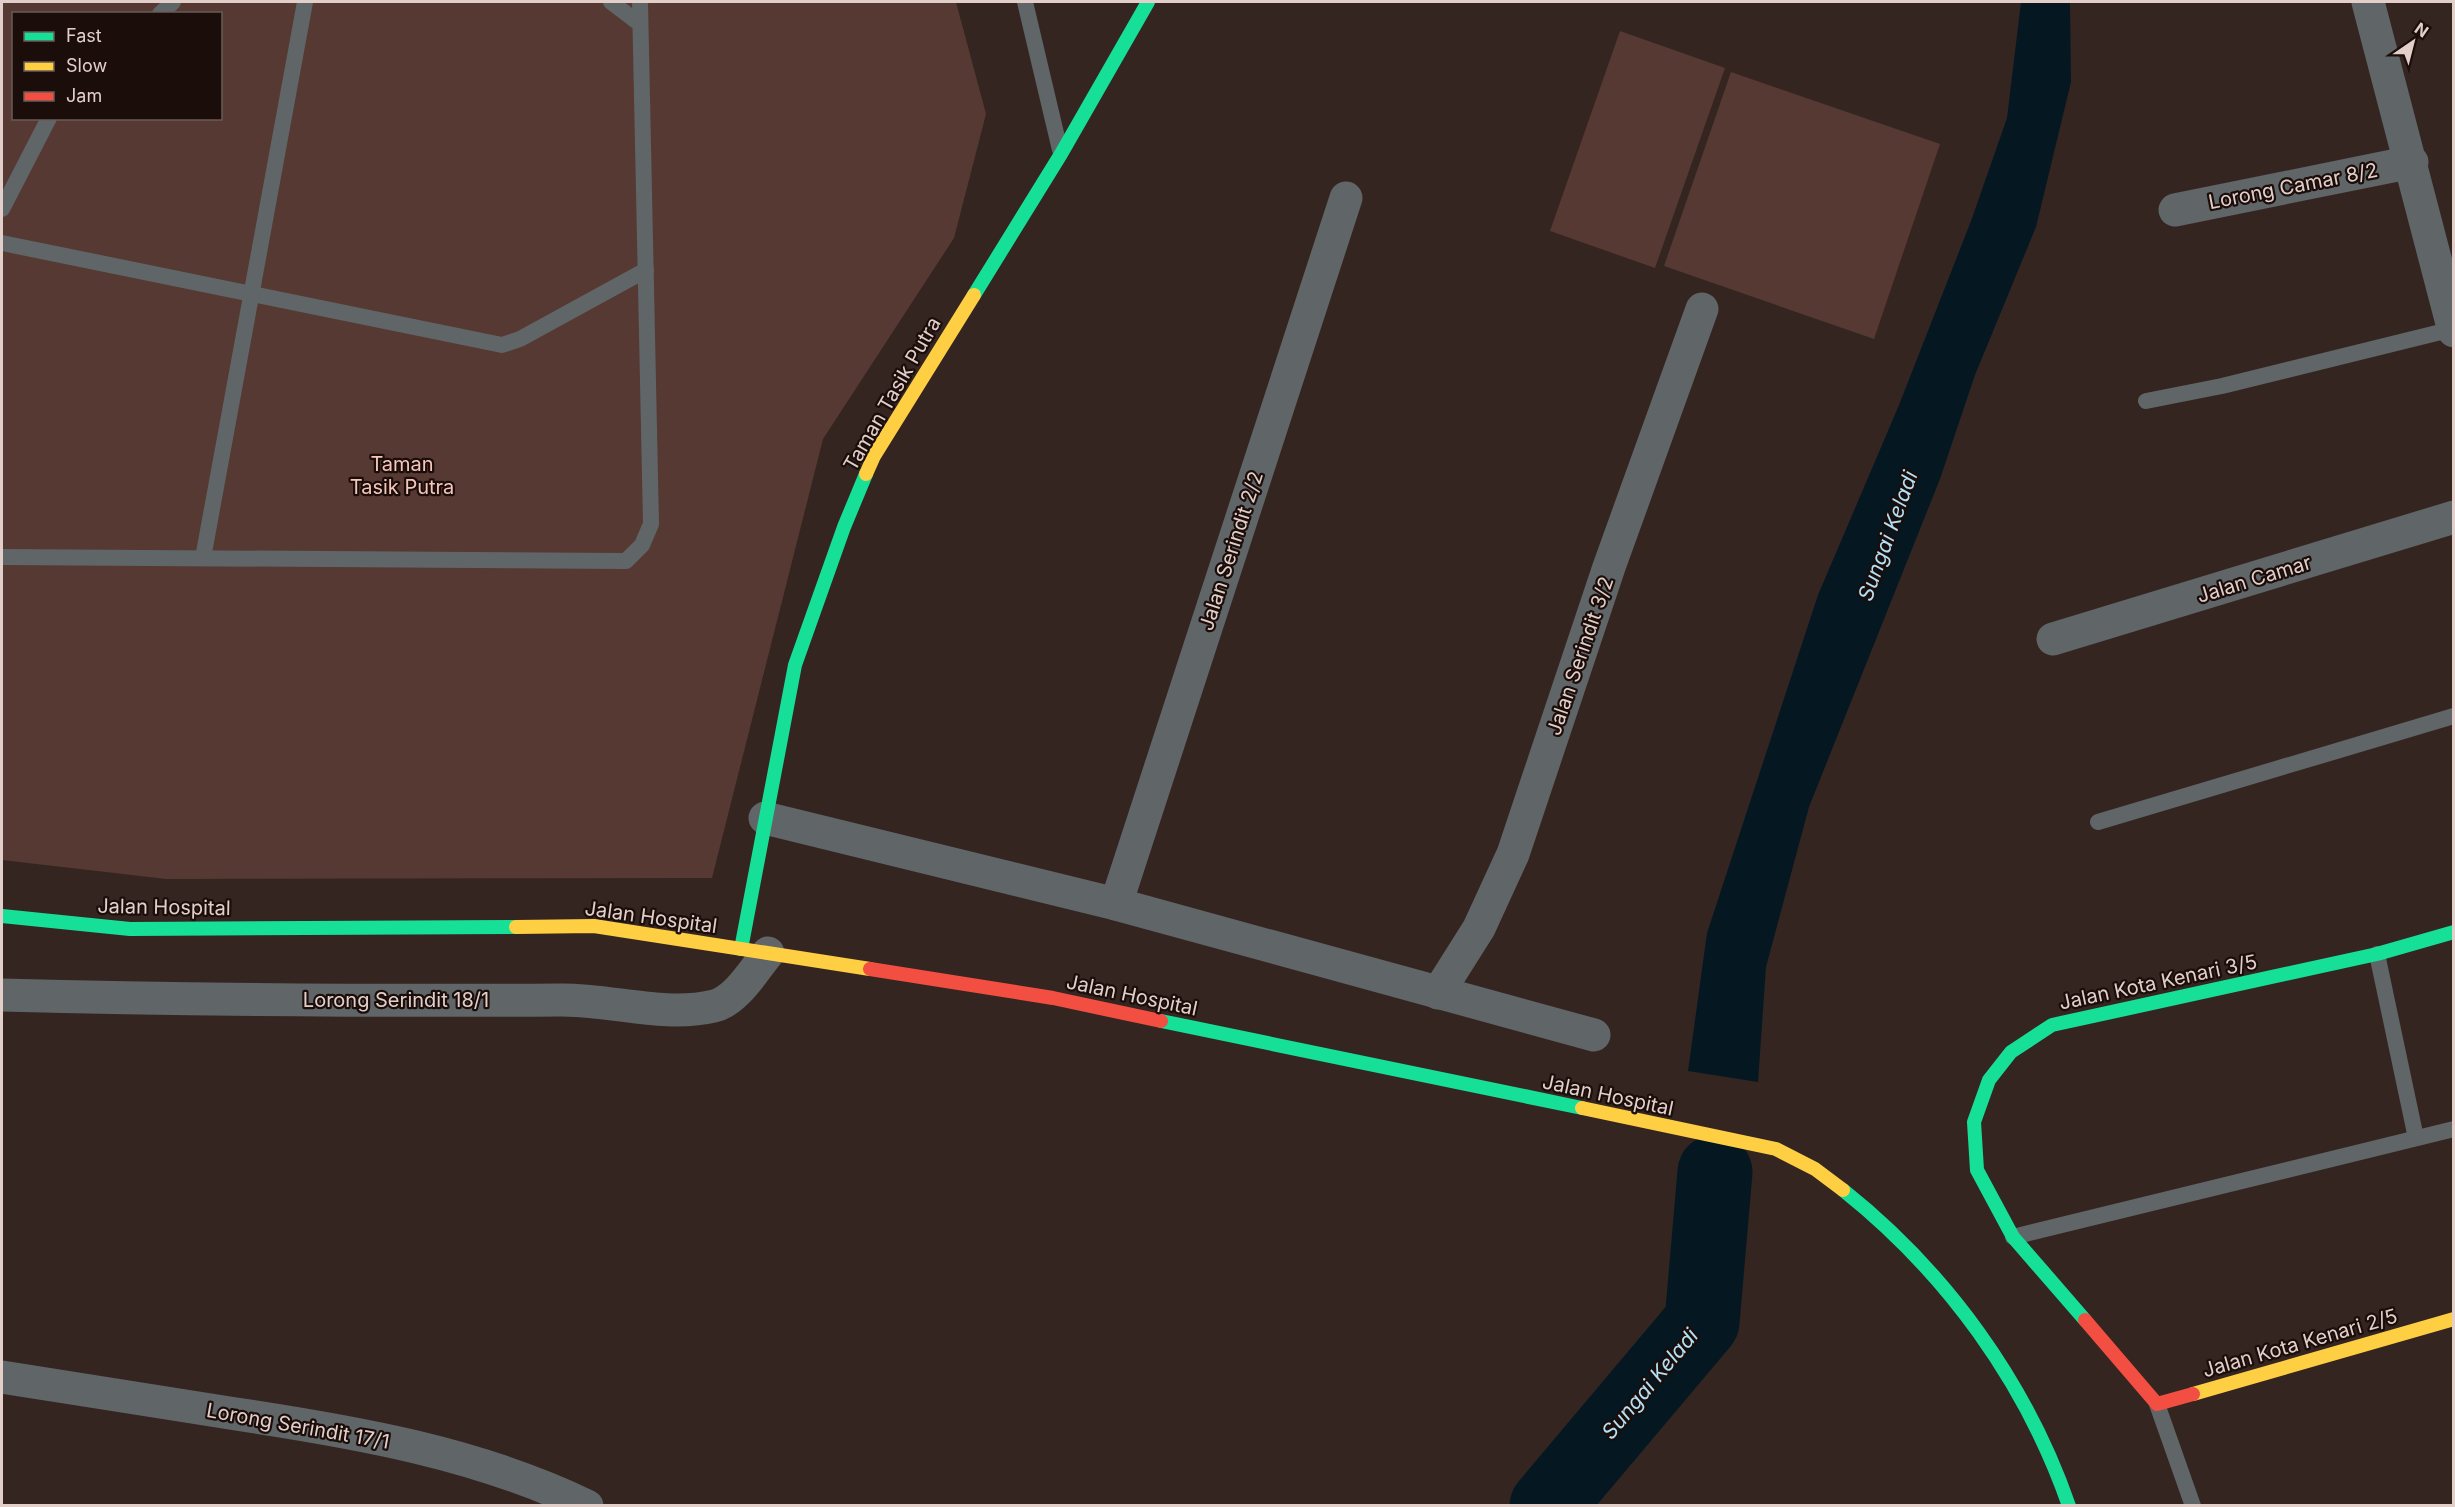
<svg xmlns="http://www.w3.org/2000/svg" width="2455" height="1507" font-family="Inter,sans-serif">
<rect width="100%" height="100%" fill="#352521"/>
<g fill="#553932" fill-rule="evenodd">
<path d="M2 2H956L986 114 954 238 823 439 712 878 166 879 2 860ZM14 14H220V118H14Z"/>
<polygon points="1620,31 1725,68 1655,268 1550,231"/>
<polygon points="1731,72 1940,144 1874,339 1664,266"/>
</g>
<polygon fill="#051822" points="2021,2 2070,2 2071,82 2036,227 1975,375 1940,479 1809,807 1766,967 1758,1082 1688,1071 1707,933 1818,595 1899,405 1971,221 2007,118"/>
<g fill="none" stroke-linecap="round" stroke-linejoin="round">
<polyline stroke="#051822" stroke-width="75" points="1547,1506 1702,1322 1715,1172"/>
<g stroke="#606568" stroke-width="16">
<polyline points="611,2 640,24"/>
<polyline points="1025,2 1060,150"/>
<polyline points="160,14 173,2"/>
<polyline points="2,209 49,118"/>
<polyline points="2,243 502,345 520,339 646,270"/>
<polyline points="2146,401 2222,386 2453,329"/>
<polyline points="2,557 626,561 642,545 651,524 640,2"/>
<polyline points="203,558 305,2"/>
<polyline points="2098,822 2454,716"/>
<polyline points="2377,954 2416,1138"/>
<polyline points="2013,1237 2454,1129"/>
<polyline points="2157,1404 2193,1506"/>
</g>
<g stroke="#606568" stroke-width="33">
<polyline points="2368,2 2454,331"/>
<polyline points="2175,210 2412,162"/>
<polyline points="2053,639 2454,517"/>
<polyline points="765,818 1116,904 1594,1035"/>
<polyline points="1116,904 1346,198"/>
<polyline points="1438,993 1479,928 1513,854 1609,567 1702,309"/>
<path d="M2 995C188 1000 374 1001 560 1000 610 999 664 1018 714 1006 736 1001 754 970 768 953"/>
<path d="M2 1377C80 1389 158 1402 236 1414 355 1432 478 1453 587 1506"/>
</g>
<g stroke="#16e098" stroke-width="14">
<polyline points="974,295 1061,154 1148,2"/>
<polyline points="2,916 130,929 516,927"/>
<polyline points="741,949 795,665 844,527 866,474"/>
<polyline points="1161,1021 1582,1108"/>
<path d="M1843 1190C1946 1272 2026 1382 2069 1506"/>
<polyline points="2085,1320 2013,1237 1977,1170 1974,1122 1989,1080 2011,1052 2052,1025 2377,954 2454,932"/>
</g>
<g stroke="#ffcf43" stroke-width="14">
<polyline points="866,474 874,456 974,295"/>
<polyline points="516,927 594,926 870,969"/>
<polyline points="1582,1108 1776,1149 1815,1169 1843,1190"/>
<polyline points="2193,1394 2454,1319"/>
</g>
<g stroke="#f24e42" stroke-width="14">
<polyline points="870,969 1053,998 1161,1021"/>
<polyline points="2085,1320 2157,1404 2193,1394"/>
</g>
</g>
<g text-anchor="middle" stroke-width="4.5" stroke-linejoin="round" paint-order="stroke">
<g font-size="20" fill="#e3cfca" stroke="#1a0d0a">
<text transform="translate(2293 186) rotate(-11)" y="7">Lorong Camar 8/2</text>
<text transform="translate(892 394) rotate(-60)" y="7">Taman Tasik Putra</text>
<text transform="translate(1231 551) rotate(-72)" y="7">Jalan Serindit 2/2</text>
<text transform="translate(2254 579) rotate(-17)" y="7">Jalan Camar</text>
<text transform="translate(1580 656) rotate(-71)" y="7">Jalan Serindit 3/2</text>
<text transform="translate(164 907) rotate(1)" y="7">Jalan Hospital</text>
<text transform="translate(651 917) rotate(8)" y="7">Jalan Hospital</text>
<text transform="translate(2158 982) rotate(-12)" y="7">Jalan Kota Kenari 3/5</text>
<text transform="translate(1132 995) rotate(12)" y="7">Jalan Hospital</text>
<text x="396" y="1007">Lorong Serindit 18/1</text>
<text transform="translate(1608 1095) rotate(12)" y="7">Jalan Hospital</text>
<text transform="translate(2300 1343) rotate(-16)" y="7">Jalan Kota Kenari 2/5</text>
<text transform="translate(298 1426) rotate(10)" y="7">Lorong Serindit 17/1</text>
</g>
<g font-size="20" fill="#f7c6ba" stroke="#1a0d0a">
<text x="402" y="471">Taman<tspan x="402" dy="23">Tasik Putra</tspan></text>
</g>
<g font-size="21" font-style="italic" fill="#b2e1f8" stroke="#1a0d0a">
<text transform="translate(1888 536) rotate(-70)" y="7">Sungai Keladi</text>
<text transform="translate(1650 1384) rotate(-50)" y="7">Sungai Keladi</text>
</g>
</g>
<rect width="2455" height="1507" fill="none" stroke="#e3cfca" stroke-width="6"/>
<rect x="12" y="12" width="210" height="108" fill="#1a0d0a" stroke="#6a5b57" stroke-width="1.5"/>
<rect x="24" y="32" width="30" height="9" fill="#16e098" stroke="#6a5b57" stroke-width="1.5"/>
<text x="66" y="42" font-size="18" fill="#e3cfca">Fast</text>
<rect x="24" y="62" width="30" height="9" fill="#ffcf43" stroke="#6a5b57" stroke-width="1.5"/>
<text x="66" y="72" font-size="18" fill="#e3cfca">Slow</text>
<rect x="24" y="92" width="30" height="9" fill="#f24e42" stroke="#6a5b57" stroke-width="1.5"/>
<text x="66" y="102" font-size="18" fill="#e3cfca">Jam</text>
<g transform="translate(2413 42) rotate(35)" stroke="#1a0d0a" stroke-width="4.5" paint-order="stroke">
<path d="M0-4.5L10 22L0 15L-10 22Z" fill="#e3cfca"/>
<text y="-9" font-size="16" font-weight="bold" text-anchor="middle" fill="#e3cfca">N</text>
</g>
</svg>
